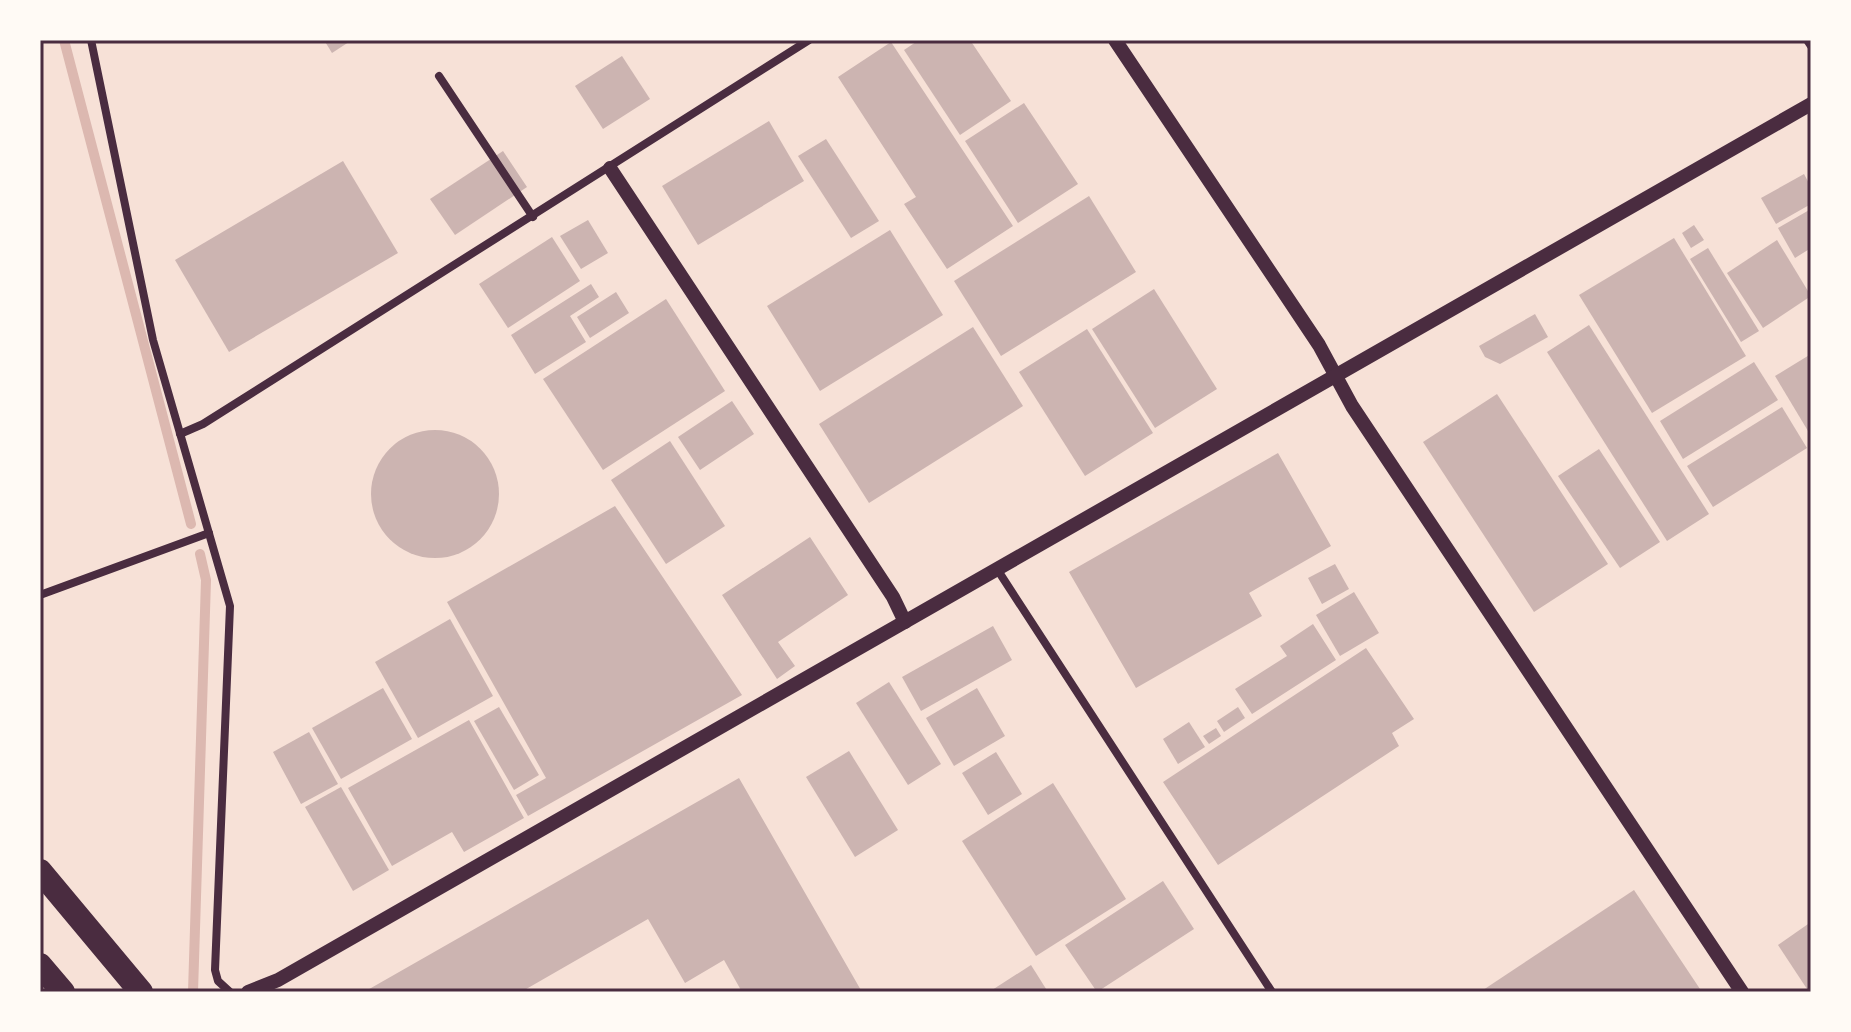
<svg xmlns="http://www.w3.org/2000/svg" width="1851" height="1032" font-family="'Noto Sans',sans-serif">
<rect width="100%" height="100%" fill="#f7e1d7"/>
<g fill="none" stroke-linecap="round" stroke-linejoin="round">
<g stroke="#dcb8b0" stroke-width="10">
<polyline points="64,40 191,524"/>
<polyline points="193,992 206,580 200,554"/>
</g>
</g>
<g fill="#ccb4b1">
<polygon points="324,40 352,40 332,53"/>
<polygon points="919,40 970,40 1011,101 960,135 904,50"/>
<polygon points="891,42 1013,226 947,269 904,204 916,197 838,77"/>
<polygon points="622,56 650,99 603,129 575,86"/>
<polygon points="1024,103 1078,184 1018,223 965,141"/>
<polygon points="769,121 804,181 698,245 662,186"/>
<polygon points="826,139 879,221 851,238 798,156"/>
<polygon points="503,151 527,187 455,235 430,199"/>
<polygon points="343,161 398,253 229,352 175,260"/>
<polygon points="1804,174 1811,187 1811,204 1776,224 1761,198"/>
<polygon points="1089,196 1136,272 1001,356 954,281"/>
<polygon points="1811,209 1811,248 1795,258 1778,228"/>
<polygon points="588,220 608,253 581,269 560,236"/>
<polygon points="1694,225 1704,240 1691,248 1682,233"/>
<polygon points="890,230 943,315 820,391 767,306"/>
<polygon points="552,237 580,281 508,328 479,284"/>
<polygon points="1674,238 1746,356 1652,413 1579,295"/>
<polygon points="1777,240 1811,296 1763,328 1727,273"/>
<polygon points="1708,248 1759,331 1741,342 1690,259"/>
<polygon points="591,284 599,297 570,316 586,342 535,374 511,335"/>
<polygon points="1154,289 1217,389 1155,428 1092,329"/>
<polygon points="616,292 629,313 590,338 577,317"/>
<polygon points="666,299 725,391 603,470 543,379"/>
<polygon points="1535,314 1548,337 1500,364 1485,357 1479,346"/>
<polygon points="1589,325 1709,514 1667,541 1547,352"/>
<polygon points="973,327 1023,406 869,503 819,424"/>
<polygon points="1087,329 1153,433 1085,476 1019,372"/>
<polygon points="1811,354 1811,436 1775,376"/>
<polygon points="1754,362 1778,400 1683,459 1660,421"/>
<polygon points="1497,394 1608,564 1534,612 1423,442"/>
<polygon points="732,401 754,434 700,470 678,437"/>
<polygon points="1782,407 1807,448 1713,507 1687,466"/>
<circle cx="435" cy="494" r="64"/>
<polygon points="670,441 725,526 666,564 611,480"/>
<polygon points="1599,449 1660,542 1620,568 1558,476"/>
<polygon points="1278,453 1331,546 1249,593 1262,616 1136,688 1069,572"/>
<polygon points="615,506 742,695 528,816 516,795 546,778 447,602"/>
<polygon points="810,537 848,595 778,642 795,666 777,679 722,595"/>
<polygon points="1335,564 1349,589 1322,604 1308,578"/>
<polygon points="1354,592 1379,633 1340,656 1316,615"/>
<polygon points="450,619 493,696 418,738 375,662"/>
<polygon points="1313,624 1336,660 1252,714 1235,689 1287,656 1280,646"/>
<polygon points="993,626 1012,660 921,711 902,677"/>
<polygon points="1366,648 1414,719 1392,733 1399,746 1218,865 1163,782"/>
<polygon points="889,682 941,764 908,785 856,703"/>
<polygon points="383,688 412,739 341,779 312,728"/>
<polygon points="977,688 1005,736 954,766 926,718"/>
<polygon points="499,707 539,775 514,790 474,721"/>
<polygon points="1238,707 1245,718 1224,732 1217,721"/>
<polygon points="469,720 524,818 464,852 452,832 392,866 348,788"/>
<polygon points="1189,722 1205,747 1178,764 1163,739"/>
<polygon points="1216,728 1221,736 1209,744 1203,736"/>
<polygon points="309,732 338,784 301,804 273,752"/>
<polygon points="849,751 898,830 855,857 806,777"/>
<polygon points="996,752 1022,794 988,815 962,773"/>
<polygon points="739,778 862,992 742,992 724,960 685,983 648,919 521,992 364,992"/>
<polygon points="1053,783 1126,899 1036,956 962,841"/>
<polygon points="341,787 389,870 353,891 305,807"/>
<polygon points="1163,881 1194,929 1097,992 1065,945"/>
<polygon points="1634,890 1702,992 1480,992"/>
<polygon points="1811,922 1811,992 1809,992 1778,945"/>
<polygon points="1031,965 1048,992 989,992"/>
</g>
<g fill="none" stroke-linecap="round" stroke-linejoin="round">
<g stroke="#4a2c40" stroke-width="8">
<polyline points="91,40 153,340 230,606 215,970 218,981 230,992"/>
<polyline points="1807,40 1811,46"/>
<polyline points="439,76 533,217"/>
<polyline points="180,434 203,424 809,40"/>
<polyline points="997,569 1272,992"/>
<polyline points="40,595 209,533"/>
</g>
<g stroke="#4a2c40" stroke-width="14">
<polyline points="1115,40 1319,345 1352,406 1742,992"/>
<polyline points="610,168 893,597 905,622"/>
<polyline points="248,992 278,980 1811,104"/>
</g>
<g stroke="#4a2c40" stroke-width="24">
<polyline points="40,871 141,992"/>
<polyline points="40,965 63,992"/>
</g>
</g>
<rect width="1851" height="1032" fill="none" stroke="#fffaf5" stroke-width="84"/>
<rect x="42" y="42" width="1767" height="948" fill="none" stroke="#4a2c40" stroke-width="3"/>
</svg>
